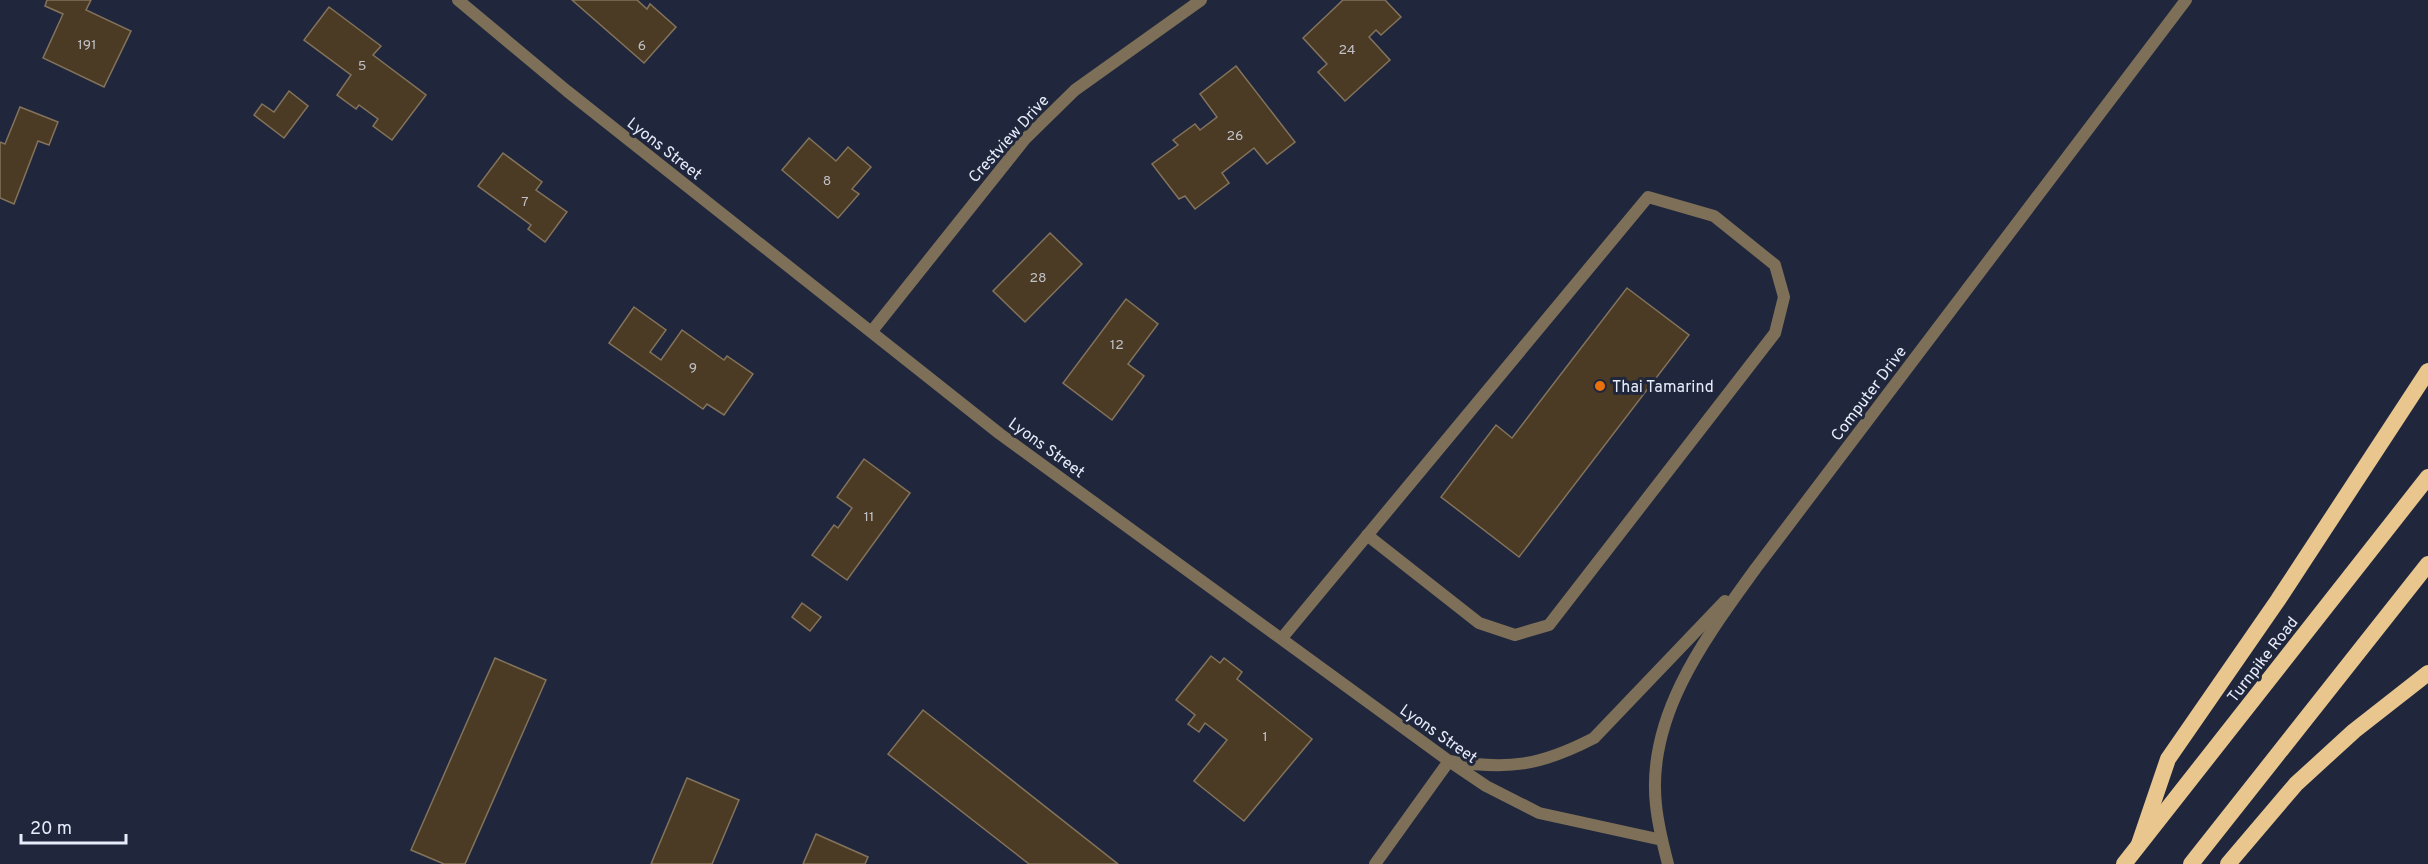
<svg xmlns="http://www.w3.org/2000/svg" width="2428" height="864" font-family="Overpass,sans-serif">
<rect width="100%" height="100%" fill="#20273c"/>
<g fill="#4b3b25" stroke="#84735b" stroke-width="1.5">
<polygon points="47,0 91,0 86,10 131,31 104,87 43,58 63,14 45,6"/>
<polygon points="572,0 637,0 647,9 650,4 676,27 644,63"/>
<polygon points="1343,0 1385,0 1401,17 1381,35 1376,30 1369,37 1390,60 1345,101 1318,72 1327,64 1303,38"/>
<polygon points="329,7 381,46 373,55 426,95 392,140 373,126 378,119 359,105 356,109 337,95 351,75 304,40"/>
<polygon points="1236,66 1295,142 1267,164 1254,148 1222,173 1229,183 1195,209 1185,196 1179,199 1152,164 1178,145 1173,140 1195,124 1200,130 1217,117 1200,94"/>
<polygon points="289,91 308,106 284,138 254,115 262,104 274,112"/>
<polygon points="20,107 58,122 49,145 38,141 14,204 0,198 0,142 5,144"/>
<polygon points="809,138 836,161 848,147 871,167 852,189 859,194 838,218 782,170"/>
<polygon points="503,153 542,182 536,190 567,212 545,242 528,229 531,225 478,186"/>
<polygon points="1050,233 1082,264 1025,322 993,291"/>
<polygon points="1627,288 1689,335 1519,557 1441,497 1496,425 1512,438"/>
<polygon points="1126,299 1158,324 1128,364 1144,376 1112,420 1063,383"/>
<polygon points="634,307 666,330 650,352 661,360 682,330 724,360 727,356 753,374 724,415 707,404 703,409 609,343"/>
<polygon points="864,459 910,493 847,580 812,555 834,525 838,528 852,508 837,497"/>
<polygon points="802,603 821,617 810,631 792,617"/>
<polygon points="1211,656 1220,663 1224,658 1242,672 1237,679 1312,739 1244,821 1194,781 1227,740 1205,723 1199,732 1188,724 1195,715 1176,700"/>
<polygon points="495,658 546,680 465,864 444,864 411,850"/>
<polygon points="923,710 1118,864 1029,864 888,754"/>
<polygon points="687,778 739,800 712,864 651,864"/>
<polygon points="816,834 868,857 865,864 803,864"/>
</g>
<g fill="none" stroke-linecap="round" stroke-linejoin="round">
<polyline stroke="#7e7058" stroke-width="12" points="1282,638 1648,197 1714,216 1775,265 1784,297 1775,333 1549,625 1515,635 1479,623 1367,535"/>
<g stroke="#7e7058" stroke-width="12">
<polyline points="458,0 567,91 1000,434 1449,761 1486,786 1539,813 1662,840"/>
<polyline points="872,331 1025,139 1075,90 1201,0"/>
<polyline points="1375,864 1449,761"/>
</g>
<g stroke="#7e7058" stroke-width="12">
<path d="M1449 761C1509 770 1540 766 1594 738L1725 601"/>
<path d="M1668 864C1663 845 1658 825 1656 805 1646 715 1707 636 1756 568L2186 0"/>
</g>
<g stroke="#e8c68e" stroke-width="16">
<polyline points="2139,844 2168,759 2278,600 2428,371"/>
<polyline points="2124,864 2428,477"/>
<polyline points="2191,864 2428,564"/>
<polyline points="2228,864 2296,784 2354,731 2428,673"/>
</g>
</g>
<circle fill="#e8710a" stroke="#20273c" stroke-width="2" cx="1600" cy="386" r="6"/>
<g text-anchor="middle" stroke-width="6" stroke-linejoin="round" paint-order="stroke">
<g font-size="14" fill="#c0c0c6">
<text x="87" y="49">191</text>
<text x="642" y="50">6</text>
<text x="1347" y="54">24</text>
<text x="362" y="70">5</text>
<text x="1235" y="140">26</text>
<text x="827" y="185">8</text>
<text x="525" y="206">7</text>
<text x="1038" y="282">28</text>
<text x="1117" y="349">12</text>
<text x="693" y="372">9</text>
<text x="869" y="521">11</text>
<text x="1265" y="741">1</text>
</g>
<g font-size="16" fill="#e7ecfb" stroke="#20273c">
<text transform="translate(1008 138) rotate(-48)" y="6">Crestview Drive</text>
<text transform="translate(665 148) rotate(38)" y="6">Lyons Street</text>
<text transform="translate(1868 393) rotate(-53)" y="6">Computer Drive</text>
<text transform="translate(1047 447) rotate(36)" y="6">Lyons Street</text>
<text transform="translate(2262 659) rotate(-52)" y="6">Turnpike Road</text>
<text transform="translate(1439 733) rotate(35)" y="6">Lyons Street</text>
</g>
<g font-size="16" fill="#e7ecfb" stroke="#20273c" text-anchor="start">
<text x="1612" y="392">Thai Tamarind</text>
</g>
</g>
<path d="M21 834v9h105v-9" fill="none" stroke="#e7ecfb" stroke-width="3"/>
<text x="30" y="834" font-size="18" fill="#e7ecfb" stroke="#20273c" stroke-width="4.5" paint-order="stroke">20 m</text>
</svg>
